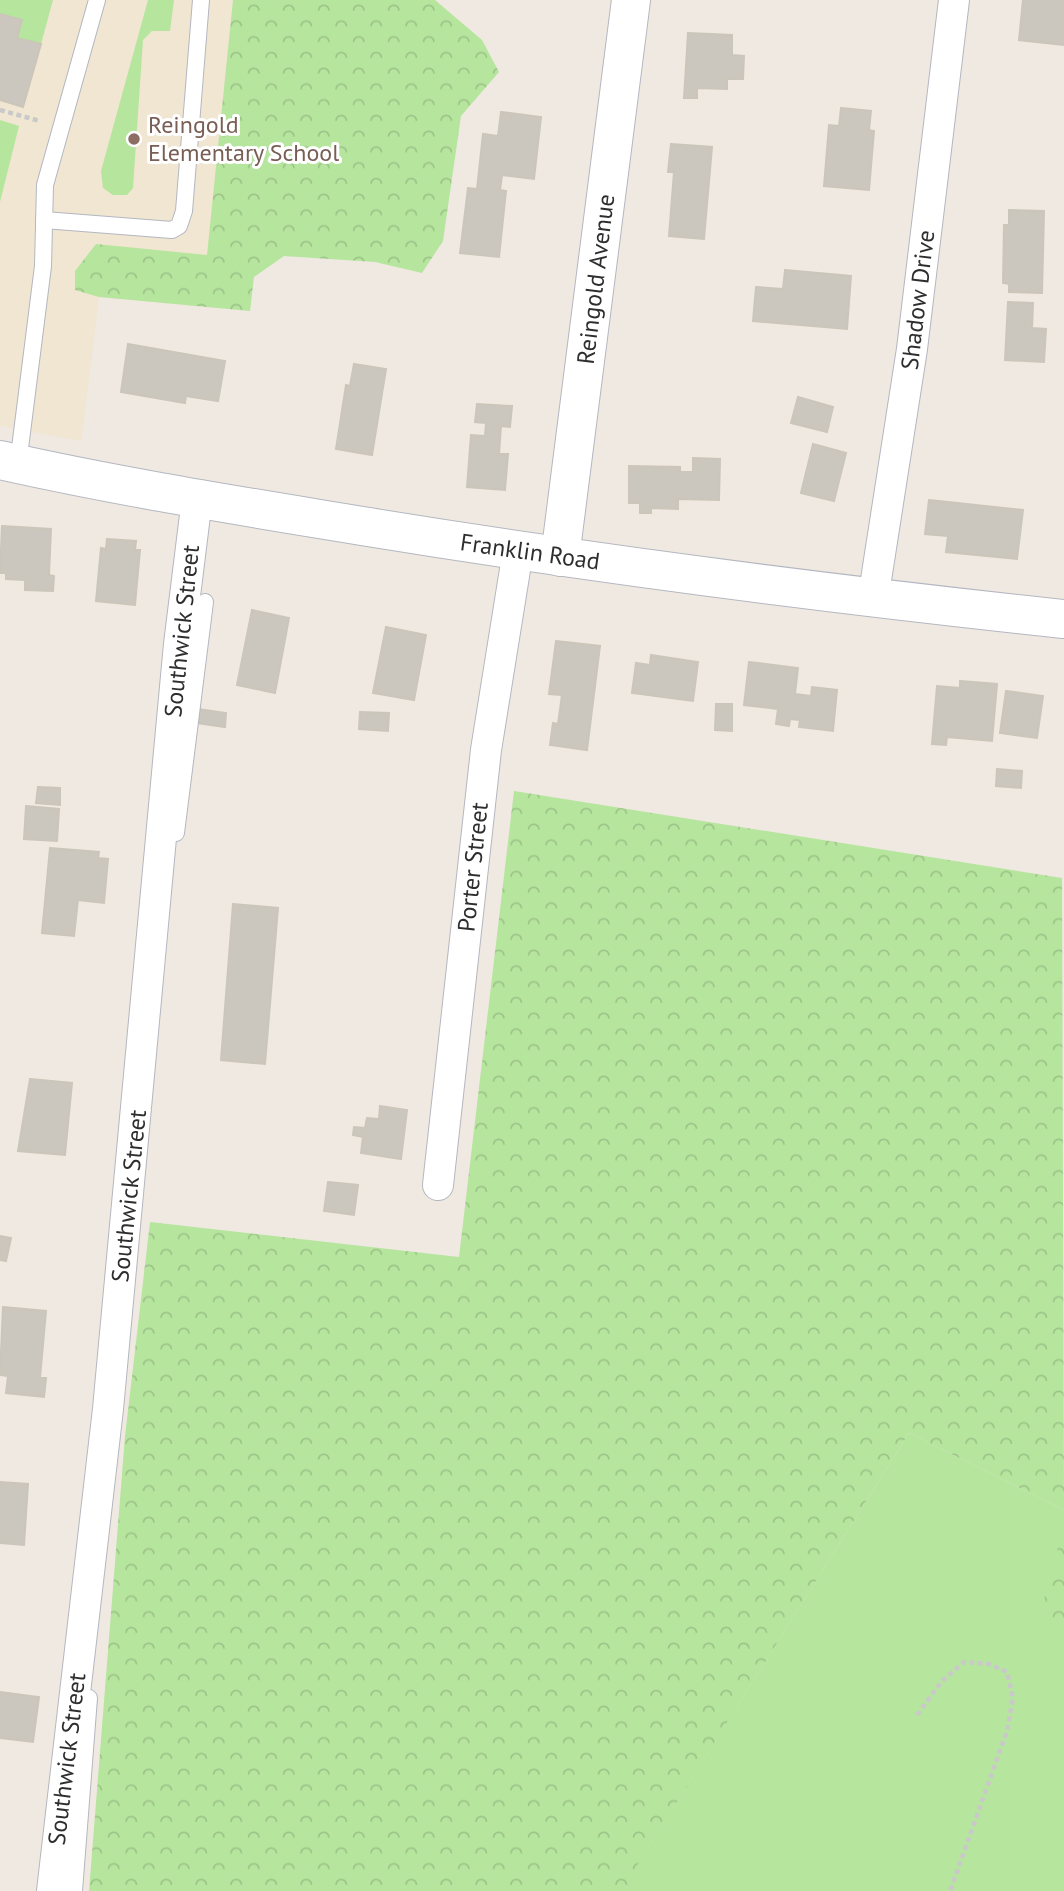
<svg xmlns="http://www.w3.org/2000/svg" width="1064" height="1891" font-family="'PT Sans',sans-serif">
<defs>
<pattern id="forest-crowns" width="20" height="18" patternUnits="userSpaceOnUse" patternTransform="scale(1.75)"><rect width="20" height="18" fill="#b6e59e"/><path d="M2 6a3 3 0 1 1 6 0M12 15a3 3 0 1 1 6 0" fill="none" stroke="#9dc588"/></pattern>
</defs>
<rect width="100%" height="100%" fill="#efe9e1"/>
<polygon fill="#f0e6d1" points="0,0 281,0 250,311 99,297 81,441 0,426"/>
<g fill="#b6e59e">
<polygon points="0,0 53,0 41,44 17,38 22,20 0,14"/>
<polygon points="148,0 174,0 170,31 152,31 143,40 133,188 127,195 113,195 103,188 101,171"/>
<polygon points="0,120 19,126 0,202"/>
<polygon points="909,1433 1064,1510 1064,1891 621,1891"/>
</g>
<g fill="url(#forest-crowns)">
<polygon points="233,0 435,0 482,40 499,72 461,116 443,241 422,273 375,262 284,256 254,277 250,311 99,297 75,290 75,271 96,244 207,255"/>
<polygon points="514,791 1062,878 1064,1510 909,1433 637,1866 633,1891 89,1891 125,1436 150,1222 459,1257"/>
<path d="M1064 1537V1640C1031 1617 1046 1566 1064 1537Z"/>
</g>
<g fill="#cbc7bf" stroke="#cbc5ba" stroke-width="2">
<polygon points="1023,0 1064,0 1064,45 1019,40"/>
<polygon points="0,14 22,20 17,38 41,44 23,107 0,100"/>
<polygon points="688,33 732,35 732,55 744,56 743,79 727,79 727,89 697,88 697,98 684,98"/>
<polygon points="841,108 871,111 869,130 874,131 869,190 824,186 829,125 839,126"/>
<polygon points="501,112 541,117 534,179 502,175 500,190 506,191 499,257 460,253 468,188 477,189 483,134 498,136"/>
<polygon points="671,144 712,147 704,239 669,236 674,172 668,172"/>
<polygon points="1009,210 1044,211 1042,293 1009,292 1009,284 1003,283 1004,225 1009,225"/>
<polygon points="785,270 851,276 847,329 753,321 756,287 783,289"/>
<polygon points="1008,302 1033,303 1032,328 1046,329 1044,362 1005,360"/>
<polygon points="128,344 225,361 218,401 186,396 185,403 121,392"/>
<polygon points="354,364 386,369 372,455 336,449 346,385 350,386"/>
<polygon points="798,397 833,407 827,432 791,423"/>
<polygon points="477,404 512,406 510,427 501,426 499,454 508,454 505,490 467,487 471,435 485,436 486,423 475,422"/>
<polygon points="813,444 846,453 834,501 801,493"/>
<polygon points="693,458 720,459 719,500 678,499 678,509 651,508 651,513 640,513 640,503 629,503 629,466 680,467 680,472 693,472"/>
<polygon points="929,500 1023,510 1017,559 946,552 948,536 925,534"/>
<polygon points="2,526 51,529 49,575 54,576 53,591 25,590 25,580 6,579 6,573 0,573"/>
<polygon points="107,539 136,541 135,550 140,550 135,605 96,601 101,548 106,549"/>
<polygon points="252,610 289,618 275,693 237,685"/>
<polygon points="386,627 426,635 414,700 373,693"/>
<polygon points="556,641 600,646 587,750 550,745 553,723 558,724 562,695 549,694"/>
<polygon points="651,655 698,662 693,701 632,693 636,663 650,665"/>
<polygon points="749,662 798,668 795,694 811,696 812,687 837,690 833,731 799,727 800,720 790,719 789,726 776,724 778,709 744,705"/>
<polygon points="960,681 997,684 992,741 947,737 946,745 932,744 937,686 960,688"/>
<polygon points="1006,691 1043,696 1037,738 1000,733"/>
<polygon points="716,704 732,704 732,731 715,730"/>
<polygon points="198,709 226,713 225,727 196,723"/>
<polygon points="360,712 389,713 388,731 359,729"/>
<polygon points="997,769 1022,771 1021,788 996,786"/>
<polygon points="38,787 60,788 60,805 36,803"/>
<polygon points="26,806 59,809 57,841 24,839"/>
<polygon points="50,848 99,852 98,858 108,859 104,903 78,900 74,936 42,933"/>
<polygon points="233,904 278,908 265,1064 221,1060"/>
<polygon points="30,1079 72,1083 65,1155 18,1151"/>
<polygon points="380,1106 407,1110 401,1159 361,1153 363,1137 353,1135 354,1127 365,1128 367,1118 379,1119"/>
<polygon points="328,1182 358,1185 354,1215 324,1211"/>
<polygon points="0,1236 11,1238 6,1261 0,1260"/>
<polygon points="3,1307 46,1311 40,1378 46,1378 44,1397 6,1393 8,1376 0,1375"/>
<polygon points="0,1482 28,1484 24,1545 0,1543"/>
<polygon points="0,1692 39,1697 33,1742 0,1738"/>
</g>
<g fill="none" stroke-linecap="round" stroke-linejoin="round">
<defs>
<g id="lane">
<polyline points="44,220 172,230 179,226 184,211 201,0"/>
<polyline points="18,464 43,266 45,185 97,0"/>
<polyline points="176,833 205,602"/>
<polyline points="74,1891 89,1698"/>
</g>
<g id="street">
<polyline points="873,599 912,349 954,0"/>
<polyline points="438,1185 486,750 518,551"/>
<polyline points="52,1891 108,1409 179,644 197,499"/>
</g>
<g id="secondary">
<path d="M0 460C120 487 241 506 362 526 595 564 829 594 1064 619"/>
<polyline points="560,557 631,0"/>
</g>
</defs>
<use href="#lane" stroke="#b4b7c1" stroke-width="18"/>
<use href="#street" stroke="#b4b7c1" stroke-width="32"/>
<use href="#secondary" stroke="#b4b7c1" stroke-width="40"/>
<g stroke="#c9c9c9" stroke-width="4.5" stroke-dasharray="5 3.5" stroke-linecap="butt">
<polyline points="0,110 40,121"/>
<polyline points="917,1715 942,1681 964,1662 989,1664 1007,1672 1013,1698 1007,1731 950,1891"/>
</g>
<use href="#lane" stroke="#fff" stroke-width="16"/>
<use href="#street" stroke="#fff" stroke-width="30"/>
<use href="#secondary" stroke="#fff" stroke-width="38"/>
</g>
<circle fill="#8d6e63" stroke="#fff" stroke-width="2.5" cx="134" cy="139" r="7"/>
<g text-anchor="middle" stroke-width="6" stroke-linejoin="round" paint-order="stroke">
<g font-size="24" fill="#785e54" stroke="#fff" text-anchor="start">
<text x="148" y="133">Reingold<tspan x="148" dy="28">Elementary School</tspan></text>
</g>
<g font-size="24" fill="#2e2e2e" stroke="#fff">
<text transform="translate(596 279) rotate(-83)" y="8">Reingold Avenue</text>
<text transform="translate(918 300) rotate(-83)" y="8">Shadow Drive</text>
<text transform="translate(530 552) rotate(8)" y="8">Franklin Road</text>
<text transform="translate(182 631) rotate(-84)" y="8">Southwick Street</text>
<text transform="translate(473 867) rotate(-84)" y="8">Porter Street</text>
<text transform="translate(129 1196) rotate(-84)" y="8">Southwick Street</text>
<text transform="translate(67 1759) rotate(-83)" y="8">Southwick Street</text>
</g>
</g>
</svg>
